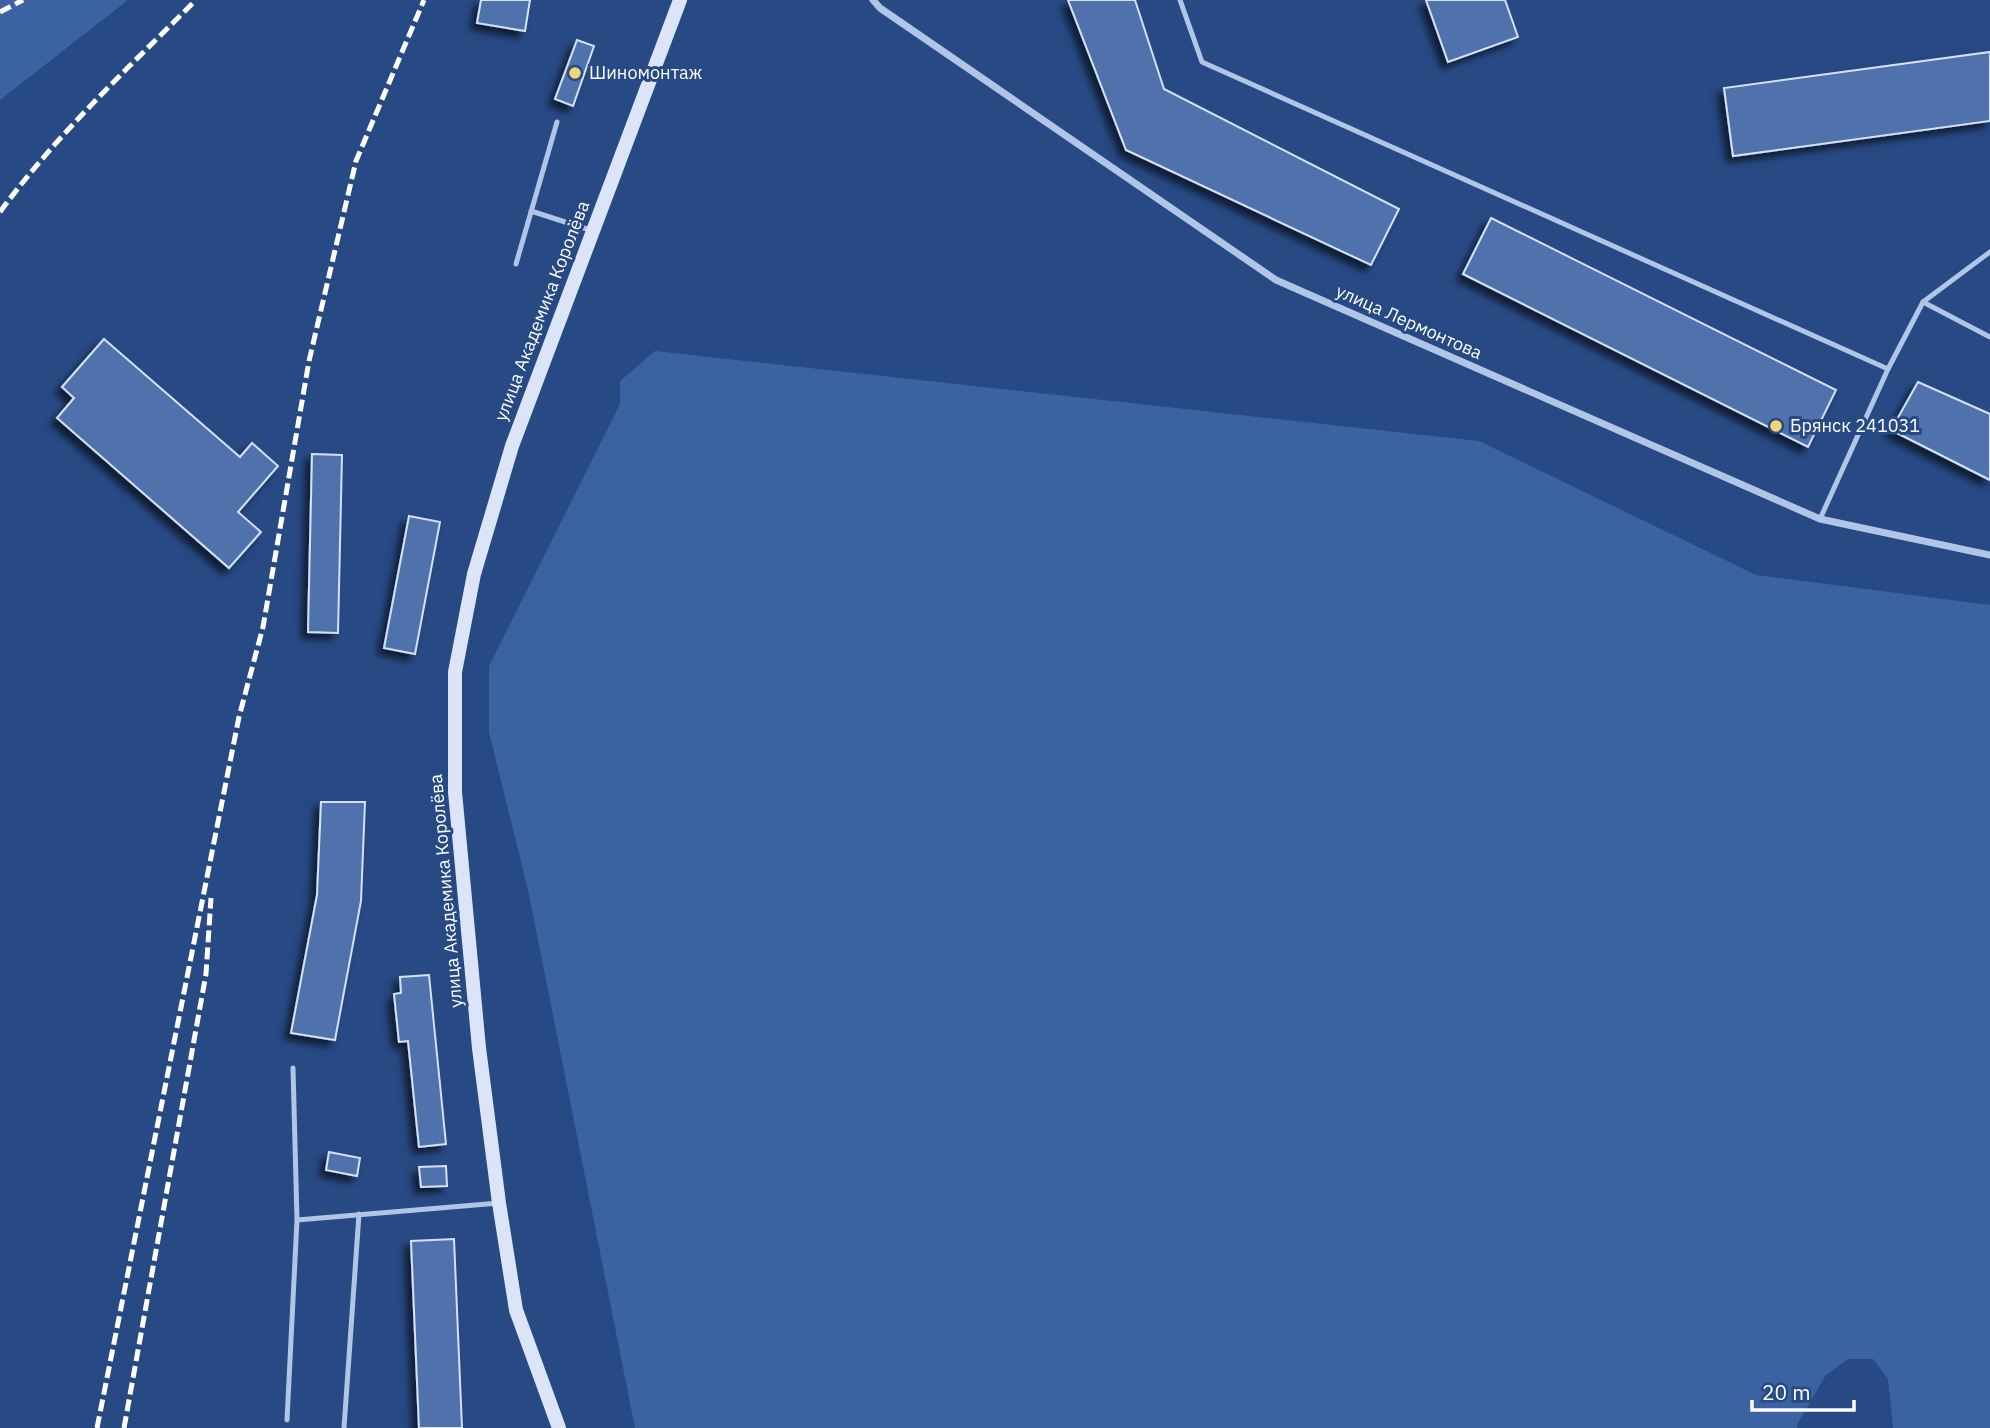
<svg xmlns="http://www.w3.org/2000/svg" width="1990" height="1428" font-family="'IBM Plex Sans',sans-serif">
<defs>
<filter id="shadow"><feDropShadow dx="-6" dy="6" stdDeviation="3.5" flood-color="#0009"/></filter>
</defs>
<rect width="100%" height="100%" fill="#274984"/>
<g fill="#3b62a1">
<polygon points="0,0 128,0 0,100"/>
<polygon points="655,351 1479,441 1756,575 1990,605 1990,1428 1893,1428 1888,1379 1873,1359 1848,1359 1826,1375 1798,1423 1797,1428 635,1428 528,890 489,732 489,666 620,404 620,381"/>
</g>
<g fill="#4f72ac" stroke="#d4e1f6" stroke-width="2" filter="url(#shadow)">
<polygon points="481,0 530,0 525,31 477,23"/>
<polygon points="1068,0 1135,0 1164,89 1399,209 1371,265 1126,150"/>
<polygon points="1426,0 1505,0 1518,37 1448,62"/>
<polygon points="577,40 594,46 573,106 555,99"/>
<polygon points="1990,52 1990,121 1733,156 1724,88"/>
<polygon points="1491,218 1836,390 1808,447 1463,274"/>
<polygon points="104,339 240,457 252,443 278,466 238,512 261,532 229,568 57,418 74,398 62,387"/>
<polygon points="1918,382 1990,414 1990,480 1891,430"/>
<polygon points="312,454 342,455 338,633 308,632"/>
<polygon points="409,516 440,522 415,654 384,648"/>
<polygon points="321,802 365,802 361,901 335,1040 291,1033 317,895"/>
<polygon points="429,975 446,1144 419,1147 408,1041 399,1042 394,994 401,993 400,977"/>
<polygon points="329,1152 360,1158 357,1176 326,1170"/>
<polygon points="446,1166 447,1186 421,1187 419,1167"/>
<polygon points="454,1239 462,1428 419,1428 411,1241"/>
</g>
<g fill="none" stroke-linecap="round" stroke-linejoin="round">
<g stroke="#b1c5e7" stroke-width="5">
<polyline points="1180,0 1202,62 1888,369 1923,302 1990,337"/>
<polyline points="531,211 590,230"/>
<polyline points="516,264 557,122"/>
<polyline points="1923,302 1990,252"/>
<polyline points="1820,519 1888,369"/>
<polyline points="293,1068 297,1220"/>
<polyline points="287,1420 297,1220 499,1203"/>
<polyline points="344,1428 359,1214"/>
</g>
<polyline stroke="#b1c5e7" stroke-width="7" points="873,0 880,8 1276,280 1820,519 1990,555"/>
<polyline stroke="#dbe5f7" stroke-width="14" points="559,1428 516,1310 499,1203 479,1048 455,792 455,672 474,574 512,446 680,0"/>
<g stroke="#fff" stroke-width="5" stroke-dasharray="12 5" stroke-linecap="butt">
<polyline points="0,12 23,0"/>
<path d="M0 212C57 134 128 68 196 0"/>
<polyline points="97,1428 239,717 263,627 309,361 356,161 424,0"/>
<polyline points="124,1428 206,974 211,898"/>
</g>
</g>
<g fill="#f0d676" stroke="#274984" stroke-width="2.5">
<circle cx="575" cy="73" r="7"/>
<circle cx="1776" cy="426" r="7"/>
</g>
<g text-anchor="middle" stroke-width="6" stroke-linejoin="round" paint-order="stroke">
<g font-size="18" fill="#fff" stroke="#274984" text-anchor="start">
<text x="589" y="79">Шиномонтаж</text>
<text x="1790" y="432">Брянск 241031</text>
</g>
<g font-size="18" fill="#fff" stroke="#274984">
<text transform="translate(542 311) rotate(-69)" y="6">улица Академика Королёва</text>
<text transform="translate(1409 322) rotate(24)" y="6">улица Лермонтова</text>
<text transform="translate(446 891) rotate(-95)" y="6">улица Академика Королёва</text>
</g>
</g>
<path d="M1752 1400v10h102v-10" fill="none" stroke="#ffffff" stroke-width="3.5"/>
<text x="1762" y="1400" font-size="21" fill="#ffffff" stroke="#274984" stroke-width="5" paint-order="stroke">20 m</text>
</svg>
